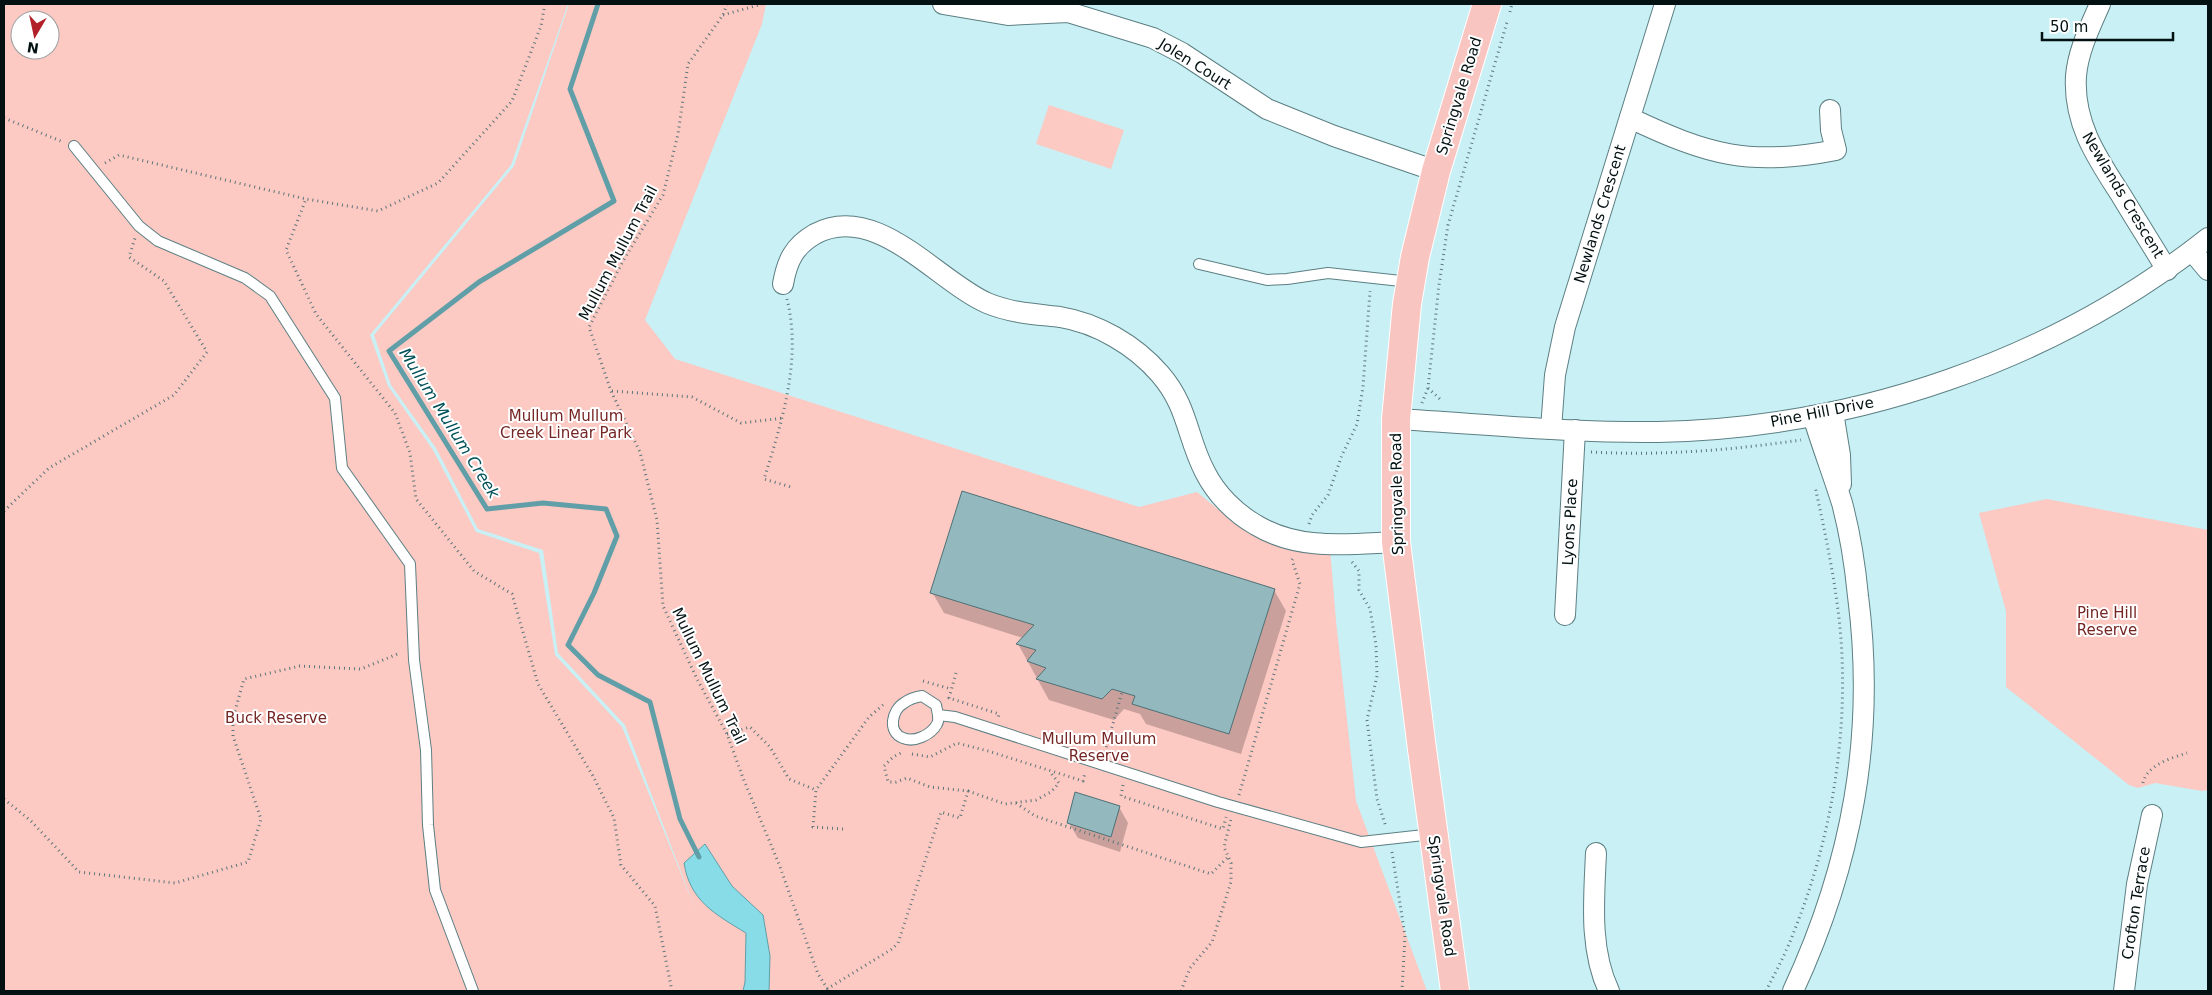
<svg xmlns="http://www.w3.org/2000/svg" width="2212" height="995" font-family="'DejaVu Sans',sans-serif">
<rect width="100%" height="100%" fill="#c9f0f5"/>
<g fill="#fcc9c3" fill-rule="evenodd">
<path d="M4 4H568L511 165 370 335 388 386 433 450 476 532 539 553 555 655 622 727 696 911 625 725 558 653 543 550 478 529 436 448 391 385 374 335 514 166 569 4H766L762 24 645 320 675 359 1139 507 1197 492 1241 528 1306 544 1330 548 1336 621 1356 801 1427 991H704V989L703 991H4ZM20 20H50V50H20Z"/>
<polygon points="1049,105 1124,130 1111,169 1036,144"/>
<polygon points="2047,499 2208,530 2208,790 2202,791 2155,783 2138,788 2129,785 2006,687 2006,611 1979,513"/>
</g>
<path fill="#88dce7" stroke="#609fa7" d="M705 844 732 886 763 915 770 956 769 991H743L745 982 746 933C715 914 690 901 684 863Z"/>
<g fill="#0003">
<polygon points="1274,590 1286,611 1241,754 1146,724 1140,714 1124,709 1114,720 1049,700 1018,644 1023,638 944,613 932,592"/>
<polygon points="1119,807 1128,823 1120,852 1078,838 1069,823"/>
</g>
<g fill="none" stroke-linecap="round" stroke-linejoin="round">
<polyline stroke="#609fa7" stroke-width="5" points="598,4 570,89 614,201 479,282 389,351 487,509 543,503 606,509 617,536 594,593 568,645 598,675 650,702 680,819 699,857"/>
</g>
<g fill="#93b8bd" stroke="#4e7175">
<polygon points="962,491 1275,589 1229,734 1132,704 1135,696 1112,689 1102,699 1036,679 1046,668 1027,661 1036,650 1016,644 1034,625 930,593"/>
<polygon points="1075,792 1120,806 1111,837 1067,823"/>
</g>
<g fill="none" stroke-linecap="round" stroke-linejoin="round">
<defs>
<g id="service">
<polyline points="74,146 139,226 158,241 245,278 270,296 335,398 342,468 410,564 414,660 426,750 428,825 435,890 473,991"/>
<polyline points="1199,264 1267,280 1287,279 1328,273 1410,282"/>
<path d="M922 696 936 705C937 711 940 719 937 724 931 735 914 743 903 738 887 732 892 710 904 703 909 699 915 697 922 696Z"/>
<polyline points="938,715 955,717 1218,802 1361,842 1433,834"/>
</g>
<g id="minor">
<polyline points="943,4 1008,15 1068,12 1153,38 1182,53 1267,109 1334,136 1436,171"/>
<path d="M2100 4C2090 27 2078 51 2076 76 2073 123 2097 158 2121 195 2136 220 2152 245 2167 270"/>
<path d="M1630 118C1708 155 1750 167 1836 150L1831 130 1830 110"/>
<polyline points="2192,251 2208,270"/>
<path d="M783 284C787 261 794 246 815 234 876 201 937 281 987 303 1011 313 1034 314 1060 317 1097 323 1135 345 1160 374 1188 406 1187 438 1205 472 1216 494 1235 513 1256 525 1299 551 1348 544 1396 542"/>
<polyline points="1833,412 1840,455 1841,484"/>
<path d="M1396 419C1483 424 1571 433 1658 432 1855 428 2053 361 2208 238"/>
<polyline points="1551,429 1555,375 1565,327 1665,4"/>
<polyline points="1565,615 1575,430"/>
<path d="M1596 853C1594 899 1589 949 1609 991"/>
<path d="M1793 991C1852 864 1876 736 1858 596 1855 565 1850 533 1842 503 1833 474 1822 446 1813 416"/>
<polyline points="2124,991 2137,884 2152,815"/>
</g>
<polyline id="primary" points="1455,991 1422,749 1396,542 1396,419 1407,304 1415,257 1436,171 1487,4"/>
</defs>
<use href="#service" stroke="#5c7f83" stroke-width="12"/>
<use href="#minor" stroke="#5c7f83" stroke-width="22"/>
<use href="#primary" stroke="#fff" stroke-width="30"/>
<g stroke="#5d7678" stroke-width="3" stroke-dasharray="1 4" stroke-linecap="butt">
<polyline points="545,4 541,26 512,101 438,183 378,211 306,199 286,250 316,314 395,413 410,453 416,499 474,571 512,594 538,684 593,776 614,818 621,865 655,906 672,991"/>
<polyline points="727,4 723,15 688,64 678,134 663,195 623,261 589,327 611,391 640,452 657,520 663,606 697,679 727,734 743,778 779,864 818,974 829,991"/>
<polyline points="1510,12 1512,4"/>
<polyline points="723,15 762,4"/>
<polyline points="4,118 63,142"/>
<polyline points="105,163 119,155 306,199"/>
<path d="M787 299C802 359 782 422 764 479L791 487"/>
<polyline points="1428,388 1442,401"/>
<polyline points="612,391 692,397 741,423 784,418"/>
<polyline points="1422,403 1428,388 1439,285 1448,225 1507,22"/>
<path d="M1591 452C1662 456 1731 450 1801 440"/>
<polyline points="4,511 49,468 174,395 207,352 164,281 129,257 135,238"/>
<polyline points="1309,524 1312,515 1328,495 1342,455 1357,424 1363,387 1370,291"/>
<polyline points="1352,562 1359,571 1359,590 1370,609 1376,645 1377,676 1367,720 1377,799 1386,827"/>
<polyline points="956,673 949,698 999,714 998,719"/>
<polyline points="923,681 951,689"/>
<polyline points="727,734 750,727 770,747 789,779 816,790"/>
<polyline points="1105,752 1122,692"/>
<polyline points="912,754 930,757 957,743 988,751 1083,781 1085,773"/>
<path d="M2143 783C2147 765 2171 758 2187 753"/>
<polyline points="1123,785 1121,796 1223,829 1226,817"/>
<polyline points="968,791 1005,804 1036,800 1051,792 1059,783 1050,772"/>
<polyline points="1239,795 1300,584 1292,560 1294,557"/>
<polyline points="4,799 31,821 79,872 175,883 248,862 261,819 233,736 233,718 244,679 300,666 361,669 400,653"/>
<polyline points="1016,803 1035,816 1211,874 1229,856"/>
<polyline points="843,829 813,827 816,790 869,717 884,704"/>
<polyline points="1392,852 1405,936 1402,991"/>
<polyline points="827,989 892,949 898,943 941,812 960,818 968,791 930,787 907,778 896,782 888,782 884,766 893,757 903,752"/>
<polyline points="1181,991 1190,968 1212,942 1231,882 1231,863 1224,847 1231,819"/>
<path d="M1766 991C1776 971 1787 951 1795 929 1831 838 1848 738 1841 639 1837 588 1826 537 1815 486"/>
</g>
<use href="#service" stroke="#fff" stroke-width="10"/>
<use href="#minor" stroke="#fff" stroke-width="20"/>
<use href="#primary" stroke="#f8c5c1" stroke-width="28"/>
</g>
<g text-anchor="middle" stroke-width="4" stroke-linejoin="round" paint-order="stroke">
<g font-size="15" fill="#041112" stroke="#fff">
<text transform="translate(1195 64) rotate(32)" y="5">Jolen Court</text>
<text transform="translate(1459 96) rotate(-73)" y="5">Springvale Road</text>
<text transform="translate(2123 195) rotate(59)" y="5">Newlands Crescent</text>
<text transform="translate(1600 214) rotate(-73)" y="5">Newlands Crescent</text>
<text transform="translate(618 253) rotate(-62)" y="5">Mullum Mullum Trail</text>
<text transform="translate(1822 412) rotate(-11)" y="5">Pine Hill Drive</text>
<text transform="translate(1397 494) rotate(-91)" y="5">Springvale Road</text>
<text transform="translate(1570 522) rotate(-87)" y="5">Lyons Place</text>
<text transform="translate(709 676) rotate(64)" y="5">Mullum Mullum Trail</text>
<text transform="translate(1442 896) rotate(82)" y="5">Springvale Road</text>
<text transform="translate(2136 903) rotate(-81)" y="5">Crofton Terrace</text>
</g>
<g font-size="15" fill="#752523" stroke="#fff">
<text x="566" y="421">Mullum Mullum<tspan x="566" dy="17">Creek Linear Park</tspan></text>
<text x="2107" y="618">Pine Hill<tspan x="2107" dy="17">Reserve</tspan></text>
<text x="276" y="723">Buck Reserve</text>
<text x="1099" y="744">Mullum Mullum<tspan x="1099" dy="17">Reserve</tspan></text>
</g>
<g font-size="16" font-style="italic" fill="#015159" stroke="#fff">
<text transform="translate(450 423) rotate(58)" y="6">Mullum Mullum Creek</text>
</g>
</g>
<rect width="2212" height="995" fill="none" stroke="#041112" stroke-width="10"/>
<g transform="translate(35 35) rotate(189)"><circle r="24" fill="#ffffff" stroke="#9ba0a0"/>
<path d="M0-4L9 19L0 12L-9 19Z" fill="#b22128"/>
<text y="-8" font-size="14" font-weight="bold" text-anchor="middle" fill="#041112">N</text>
</g>
<path d="M2042 32v8h131v-8" fill="none" stroke="#041112" stroke-width="2.5"/>
<text x="2050" y="32" font-size="15" fill="#041112" stroke="#ffffff" stroke-width="4" paint-order="stroke">50 m</text>
</svg>
